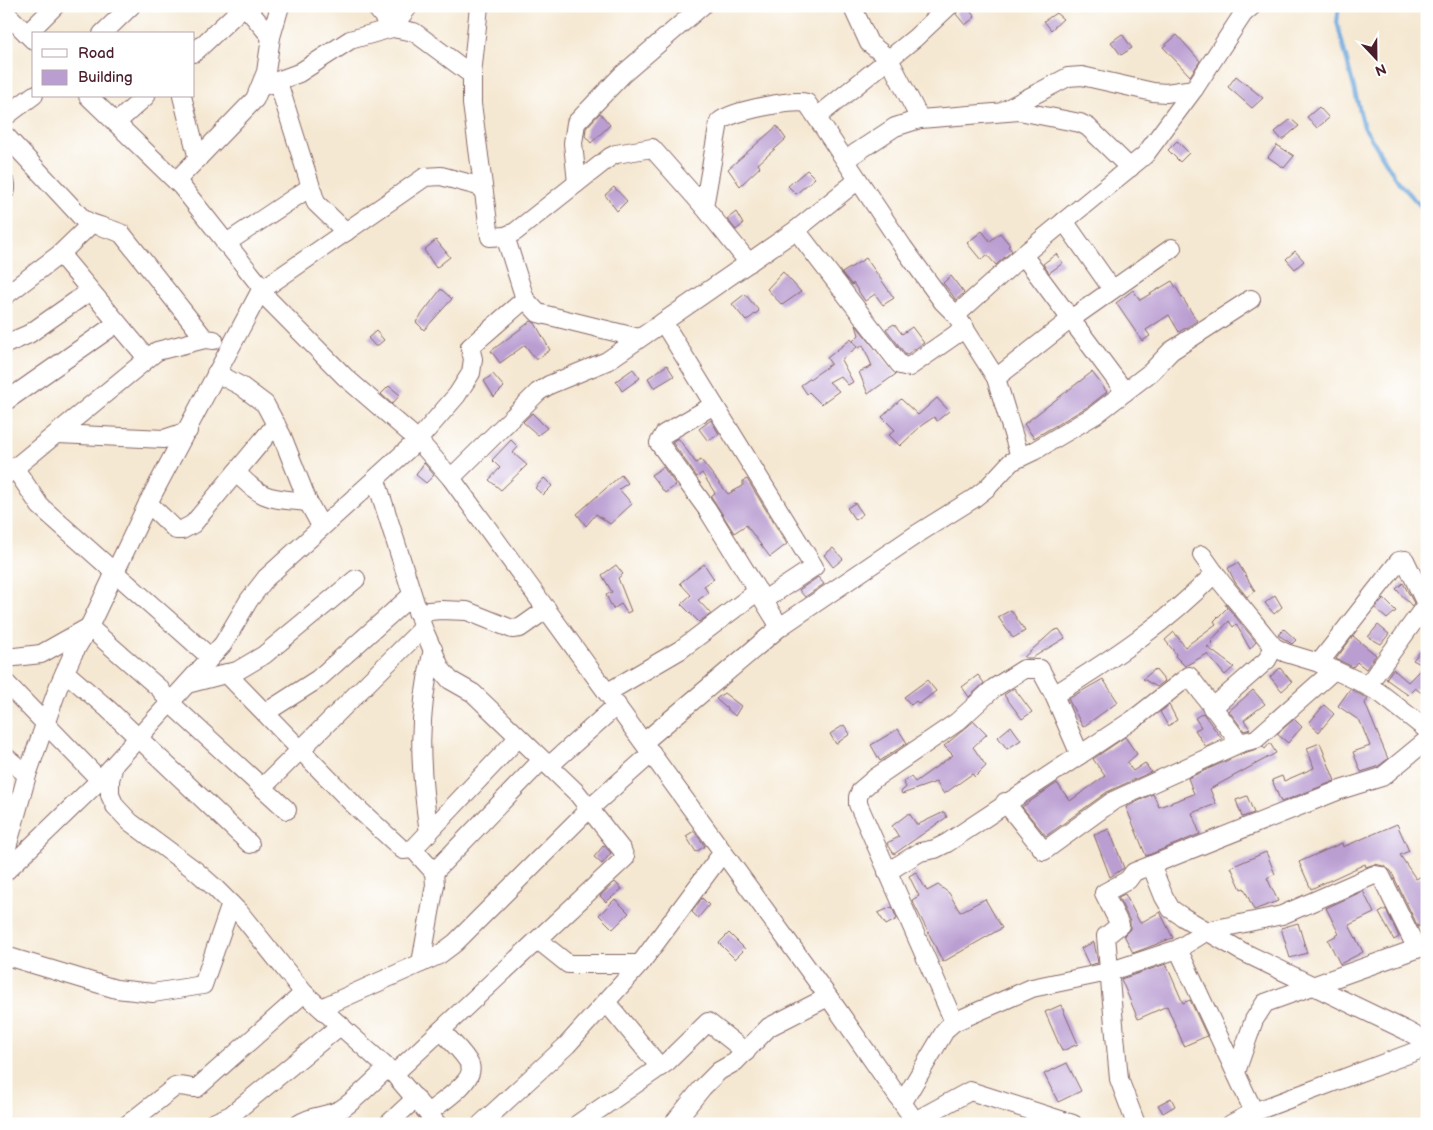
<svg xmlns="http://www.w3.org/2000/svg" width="1433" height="1130" font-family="'Balsamiq Sans',sans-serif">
<rect width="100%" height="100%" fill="#fff"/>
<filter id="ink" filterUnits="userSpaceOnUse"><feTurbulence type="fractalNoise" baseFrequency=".02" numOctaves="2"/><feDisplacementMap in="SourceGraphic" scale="10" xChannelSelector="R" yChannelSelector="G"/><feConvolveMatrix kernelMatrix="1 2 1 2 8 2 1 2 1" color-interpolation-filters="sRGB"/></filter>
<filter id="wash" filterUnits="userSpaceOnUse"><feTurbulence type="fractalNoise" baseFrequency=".0096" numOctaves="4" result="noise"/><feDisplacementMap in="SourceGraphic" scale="20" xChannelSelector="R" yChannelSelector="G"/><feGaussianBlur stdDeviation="1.12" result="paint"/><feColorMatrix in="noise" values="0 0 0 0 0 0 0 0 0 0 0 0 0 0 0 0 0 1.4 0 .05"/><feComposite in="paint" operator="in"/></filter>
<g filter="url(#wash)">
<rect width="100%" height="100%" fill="#f5e8d2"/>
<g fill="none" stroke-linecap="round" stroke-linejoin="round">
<polyline stroke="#6da8dd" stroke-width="4" points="1339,6 1337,22 1364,127 1399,183 1427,213"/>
</g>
<g id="blocks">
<g fill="#ba9ed2">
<polygon points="961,6 966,6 975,17 965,25 956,14"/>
<polygon points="1056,13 1063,19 1051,30 1044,21"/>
<polygon points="1122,34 1132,48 1121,55 1111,42"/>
<polygon points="1177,35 1200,61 1190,76 1163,47"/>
<polygon points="1236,76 1263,98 1252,108 1228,87"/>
<polygon points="1319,107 1329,118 1317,128 1307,117"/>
<polygon points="600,113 610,125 591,143 585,136 586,128"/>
<polygon points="1291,119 1299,126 1282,140 1275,132"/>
<polygon points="777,126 786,139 758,164 760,167 740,186 728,169"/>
<polygon points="1177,141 1189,153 1180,162 1168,150"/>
<polygon points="1277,145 1294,156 1284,168 1268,157"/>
<polygon points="807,170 815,178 796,194 788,186"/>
<polygon points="614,187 627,201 617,211 605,195"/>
<polygon points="736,212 743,224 736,230 727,219"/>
<polygon points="982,231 990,241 1000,233 1010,245 1008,246 1012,251 996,265 987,255 981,260 967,243"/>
<polygon points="436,240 450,257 436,268 424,250"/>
<polygon points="1295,251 1304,261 1295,269 1286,259"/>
<polygon points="1056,254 1063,263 1049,273 1043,264"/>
<polygon points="866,258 894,298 883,305 875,294 865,301 853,283 852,285 842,273"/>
<polygon points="783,272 801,292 782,305 767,289"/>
<polygon points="951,276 964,293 956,300 943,283"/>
<polygon points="1172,281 1197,321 1179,332 1169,315 1146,330 1150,336 1142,341 1116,303 1133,290 1140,300"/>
<polygon points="441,289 452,299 424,330 416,322"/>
<polygon points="745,294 759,311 746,321 732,304"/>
<polygon points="531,321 535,323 550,350 536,360 525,345 500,363 491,351"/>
<polygon points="894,324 902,334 912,327 924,343 906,355 886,329"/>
<polygon points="856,325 896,374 868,394 859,372 872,366 863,345 859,348 853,341 859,335"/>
<polygon points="376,331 384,340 376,347 368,338"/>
<polygon points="851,339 857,347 841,360 853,382 848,385 840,376 829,382 839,391 821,404 809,392 807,394 801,385 831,364 827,358"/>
<polygon points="667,365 674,376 654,388 648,378"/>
<polygon points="633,369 640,378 622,391 616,381"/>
<polygon points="1092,372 1107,392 1089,406 1034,438 1024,424"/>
<polygon points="493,374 504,387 494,397 484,381"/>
<polygon points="389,386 400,395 392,404 381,394"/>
<polygon points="937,398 949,411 937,421 934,417 922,425 900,446 889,435 895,430 882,417 901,399 918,415"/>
<polygon points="532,413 547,428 538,435 523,422"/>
<polygon points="711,420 719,434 708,441 699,429"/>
<polygon points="678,438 696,463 701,460 728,494 743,486 743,481 747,479 787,544 770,557 746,525 734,533 711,496 715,493 702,473 697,477 672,442"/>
<polygon points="511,440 518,447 513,453 527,465 501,490 489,480 500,468 492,460"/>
<polygon points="424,463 434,475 426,483 416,475"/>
<polygon points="663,467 676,485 665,493 651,475"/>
<polygon points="621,475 628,483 619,489 632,504 610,524 596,514 586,526 577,514"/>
<polygon points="544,478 552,486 543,495 535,488"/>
<polygon points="855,503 863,514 855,520 847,508"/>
<polygon points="833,548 843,559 833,567 824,555"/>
<polygon points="1238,563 1255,591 1247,597 1235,582 1228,568"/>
<polygon points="704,564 714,579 704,586 708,593 698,600 711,614 699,622 681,604 691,595 680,583"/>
<polygon points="616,565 623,574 618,578 631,611 627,613 621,604 613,609 606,595 612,592 602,575"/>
<polygon points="818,577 824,584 805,597 799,590"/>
<polygon points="1403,583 1414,603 1412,606 1396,589"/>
<polygon points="1275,595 1282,607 1274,614 1265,603"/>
<polygon points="1384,599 1396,611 1387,619 1375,608"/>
<polygon points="1225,604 1256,642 1250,649 1236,624 1233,627 1229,621 1211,641 1213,643 1207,647 1234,667 1225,675 1207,654 1185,666 1175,656 1176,654 1165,640 1174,632 1185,647 1216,624 1214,621 1227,608"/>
<polygon points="1011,610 1025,631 1013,638 998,617"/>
<polygon points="1378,625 1389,634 1381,644 1368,637"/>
<polygon points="1059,629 1065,638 1032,658 1026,658 1024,657 1053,631"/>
<polygon points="1284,629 1296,640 1292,644 1278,635"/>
<polygon points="1353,636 1376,655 1366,669 1357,662 1353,667 1336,659"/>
<polygon points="1421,651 1427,655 1427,697 1415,688 1408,695 1386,679 1393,669 1408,682 1424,666 1413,660"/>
<polygon points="1280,668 1292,682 1282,691 1270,677"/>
<polygon points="1155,669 1165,681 1157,687 1143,679"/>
<polygon points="978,675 984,683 969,697 962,687"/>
<polygon points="1103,679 1118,702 1083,727 1068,699"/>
<polygon points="927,680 936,691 919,704 916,701 911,705 904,697"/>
<polygon points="1014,688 1032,712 1022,719 1004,695"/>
<polygon points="1350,689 1368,699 1365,703 1388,759 1377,767 1361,772 1353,752 1370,746 1360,721 1338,706"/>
<polygon points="1253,690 1265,704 1244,720 1250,729 1244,731 1229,711"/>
<polygon points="724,693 741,706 735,716 716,699"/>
<polygon points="1169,705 1177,720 1168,726 1160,712"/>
<polygon points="1324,705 1334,714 1319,732 1309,723"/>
<polygon points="1203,713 1222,739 1206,747 1195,730 1201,727 1195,718"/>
<polygon points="1294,719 1302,727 1288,743 1277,734"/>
<polygon points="974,721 987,734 973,747 986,766 975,777 972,774 944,794 936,782 902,794 901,792 906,787 903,782 911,777 915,782 953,755 944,746"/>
<polygon points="844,725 850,734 836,744 830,734"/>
<polygon points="1011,726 1021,740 1007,749 998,737"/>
<polygon points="898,729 907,743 880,761 871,745"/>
<polygon points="1125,737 1137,754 1127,763 1133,771 1145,763 1151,772 1107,792 1046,836 1022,807 1057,783 1070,801 1105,776 1093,759"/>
<polygon points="1270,743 1276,753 1210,789 1216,804 1192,813 1200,834 1146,856 1126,807 1153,794 1159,807 1194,794 1188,778 1244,753 1263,747 1265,749"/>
<polygon points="1320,743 1335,781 1281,802 1272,780 1282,776 1284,781 1314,768 1307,748"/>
<polygon points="1247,796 1254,813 1242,817 1236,800"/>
<polygon points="944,812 947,817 894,854 887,843 899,837 892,826 909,813 917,825"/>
<polygon points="1397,824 1409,851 1400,855 1416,879 1427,873 1427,921 1418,927 1391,871 1383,866 1375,864 1366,867 1365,864 1311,889 1299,862 1342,843 1343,847"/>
<polygon points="1109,829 1124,868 1110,877 1094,835"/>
<polygon points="694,831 705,846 696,852 686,836"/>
<polygon points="604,845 611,853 602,864 594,857"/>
<polygon points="1266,852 1275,874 1267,878 1278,901 1254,910 1244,888 1241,889 1231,867"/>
<polygon points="916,872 927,891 938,885 949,893 960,912 985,899 1002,928 943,962 912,900 919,896 909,876"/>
<polygon points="615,882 622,889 606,902 600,896"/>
<polygon points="1363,891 1374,913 1349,925 1363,952 1340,964 1328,940 1339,934 1326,908"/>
<polygon points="1125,894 1140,923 1160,912 1173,938 1133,953 1124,935 1130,929 1130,921 1118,897"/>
<polygon points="702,898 709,905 698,918 692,912"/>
<polygon points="615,899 629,913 613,929 599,915"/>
<polygon points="892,907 897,919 886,925 878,913"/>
<polygon points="1386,909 1399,937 1394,940 1379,913"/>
<polygon points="1298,923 1307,953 1290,958 1281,928"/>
<polygon points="729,933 745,949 735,959 719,943"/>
<polygon points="1094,942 1098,963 1089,965 1081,948"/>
<polygon points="1166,964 1183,1003 1190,1000 1207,1036 1184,1046 1167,1006 1138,1019 1121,979"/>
<polygon points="1061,1005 1078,1044 1062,1051 1045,1012"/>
<polygon points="1067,1063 1081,1091 1058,1102 1044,1074"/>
<polygon points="1171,1098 1175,1106 1163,1113 1158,1105"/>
</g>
</g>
</g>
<g filter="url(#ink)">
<use href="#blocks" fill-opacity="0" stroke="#866565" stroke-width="1"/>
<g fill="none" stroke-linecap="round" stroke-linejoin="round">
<defs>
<g id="minor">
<polyline points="245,6 271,37"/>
<polyline points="375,6 392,28 409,6"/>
<polyline points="479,6 472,75 472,104 490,237 505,236 515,232 610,157 616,154 652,148 704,207 749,263"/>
<polyline points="852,6 869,43 889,59 920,119"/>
<polyline points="6,13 34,41"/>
<polyline points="27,34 55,6"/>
<polyline points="102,34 131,6"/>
<polyline points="194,53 244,6"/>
<polyline points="278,82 316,203 346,232"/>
<polyline points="261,87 299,73 350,40 392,28 414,32 472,75"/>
<polyline points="88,96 181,186 262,288 260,291 345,377 418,440 451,478 832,1002 917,1124"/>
<polyline points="182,96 198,159"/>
<polyline points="1005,110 1068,77 1082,76 1153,92 1166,93 1194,89"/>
<polyline points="6,116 34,95"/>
<polyline points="817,117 915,38 949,6"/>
<polyline points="116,123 146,96"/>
<path d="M6 136 83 219C96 227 109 227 122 234L205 339"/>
<polyline points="845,160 895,127 920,119 1019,111 1080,123 1088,127 1130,168"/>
<polyline points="176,181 255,99 266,72 271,37 280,6"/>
<polyline points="577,183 573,143 576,123 622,75 702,6"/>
<polyline points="6,184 6,190"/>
<path d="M704 207 719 122C731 111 792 99 807 103L903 247 943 302 956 315 996 378 1020 457"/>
<polyline points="1064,221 1112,289"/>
<polyline points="796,230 900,365 909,367 965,328"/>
<polyline points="505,236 525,299 538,313 639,338"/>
<polyline points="225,244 309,188"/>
<polyline points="60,254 147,358"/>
<polyline points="1023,255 1125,392"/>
<polyline points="260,291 425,177 441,176 482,187"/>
<polyline points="6,295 60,254 91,224"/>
<polyline points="956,315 1023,255 1145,155 1194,89 1243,14 1252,6"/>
<polyline points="663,322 814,567 764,600"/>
<polyline points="6,344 29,334 90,291"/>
<polyline points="216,373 241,386 265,404 282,436 308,502 321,526"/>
<polyline points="996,378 1071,319 1172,248"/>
<polyline points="6,401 116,324"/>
<polyline points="714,405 664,434 659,443 707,509 780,627"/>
<polyline points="58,434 164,439 188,431"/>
<polyline points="14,467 40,506 210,657"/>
<path d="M236 472C263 501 270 498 308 502"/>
<polyline points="6,475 157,351 205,339 214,340"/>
<polyline points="451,478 538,392 549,385 607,361 796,230 858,180"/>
<polyline points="376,480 423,628 441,669 450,680 473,693 577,793 622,850 625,858 394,1074"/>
<polyline points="148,503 176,530 182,530 193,524 276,424"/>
<polyline points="1202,555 1221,582 1274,647 1286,653 1319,663 1358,681 1380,693 1427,730"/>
<polyline points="417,612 441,610 467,611 512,629 520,628 547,609"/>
<polyline points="6,658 41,654 89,627 160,689 170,703 287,810"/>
<polyline points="1319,663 1399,561 1405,560 1425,602 1425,606 1367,686"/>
<polyline points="65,672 108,709 250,844"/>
<polyline points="226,673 353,804 403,850 413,849 518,738"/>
<polyline points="6,683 100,780"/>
<polyline points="187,684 237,671 264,655 356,579"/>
<polyline points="608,692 680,650 758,591"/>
<path d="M1054 695C1115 657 1165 624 1215 573"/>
<polyline points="1212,708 1267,660 1274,647"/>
<polyline points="265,713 318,679 412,595"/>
<polyline points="644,742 780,627 917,534 973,499 987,488 1011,462 1034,451 1095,415 1151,372 1171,351 1251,299"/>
<polyline points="6,757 27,775"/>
<polyline points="114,765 110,780 110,795 115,806 130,822 196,871 214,887 239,912 304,993 394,1074 437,1124"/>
<polyline points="549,766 617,705"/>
<polyline points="262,788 423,628"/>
<polyline points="1005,802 1044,851 1113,801 1240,743 1256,739 1334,670"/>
<path d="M429 833C419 764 417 717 433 649"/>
<polyline points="413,849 434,872 435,885 421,963"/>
<polyline points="6,851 27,775 59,685 73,654 89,627 148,503 262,288"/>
<polyline points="1151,865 1164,897 1171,909 1183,917 1241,951 1405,1030 1416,1036 1426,1047"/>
<polyline points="6,871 100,780 223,644 249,600 266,578 418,440 457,395 471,373 473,359 470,347 525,299"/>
<polyline points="434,872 542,760"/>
<polyline points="887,872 920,852 935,849 947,843 1134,719 1189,676 1240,743"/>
<polyline points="538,940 568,964 640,964"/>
<polyline points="1178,949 1254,1112"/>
<polyline points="6,956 116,989 153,993 203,985 231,904"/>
<polyline points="606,1002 660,1067"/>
<polyline points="321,1008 439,955 455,943 589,809 652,753"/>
<polyline points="954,1022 858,804 858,797 861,790 875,778 957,722 994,688 1024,669 1040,669 1054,695 1080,755"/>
<polyline points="1236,1072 1254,1020 1265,1003 1427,945"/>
<polyline points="903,1102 946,1029 954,1022 1032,988 1108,972 1178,949 1207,931 1282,915 1374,875 1381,876 1417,949"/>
<path d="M428 1113C440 1103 476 1081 470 1065 465 1053 450 1041 442 1031"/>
<polyline points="915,1121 970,1091 1073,1124"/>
<path d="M128 1124 175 1087C183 1084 188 1089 197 1088L304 993"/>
<polyline points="211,1124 231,1115 341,1025"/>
<path d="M299 1124C313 1114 330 1117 343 1108 359 1097 373 1081 388 1068"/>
<polyline points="388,1124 416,1098"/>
<polyline points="481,1124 567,1045 640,964 723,852"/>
<polyline points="578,1124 667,1062 708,1022 746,1052"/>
<polyline points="673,1124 702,1088 719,1071 735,1062 769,1027 828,997"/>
<polyline points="1136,1124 1119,1079 1106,936 1120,925 1104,893 1128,880 1134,872 1340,790 1382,777 1427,740"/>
<polyline points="1231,1124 1254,1112 1427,1047"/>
</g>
</defs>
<use href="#minor" stroke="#866565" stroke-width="20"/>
<use href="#minor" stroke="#fff" stroke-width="18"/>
</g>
</g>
<rect width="1433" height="1130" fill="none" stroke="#fff" stroke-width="25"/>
<rect x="32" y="32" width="162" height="65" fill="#ffffff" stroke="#b7a5aa"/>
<rect x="42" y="49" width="25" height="8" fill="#ffffff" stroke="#b7a5aa"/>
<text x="78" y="58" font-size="15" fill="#4a1f2b">Road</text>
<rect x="42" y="70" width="25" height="15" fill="#ba9ed2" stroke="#b7a5aa"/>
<text x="78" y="82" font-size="15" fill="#4a1f2b">Building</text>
<g transform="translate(1376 58) rotate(158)" stroke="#ffffff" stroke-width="4" paint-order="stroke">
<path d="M0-4L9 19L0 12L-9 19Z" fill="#4a1f2b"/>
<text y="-8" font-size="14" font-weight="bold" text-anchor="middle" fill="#4a1f2b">N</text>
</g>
</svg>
